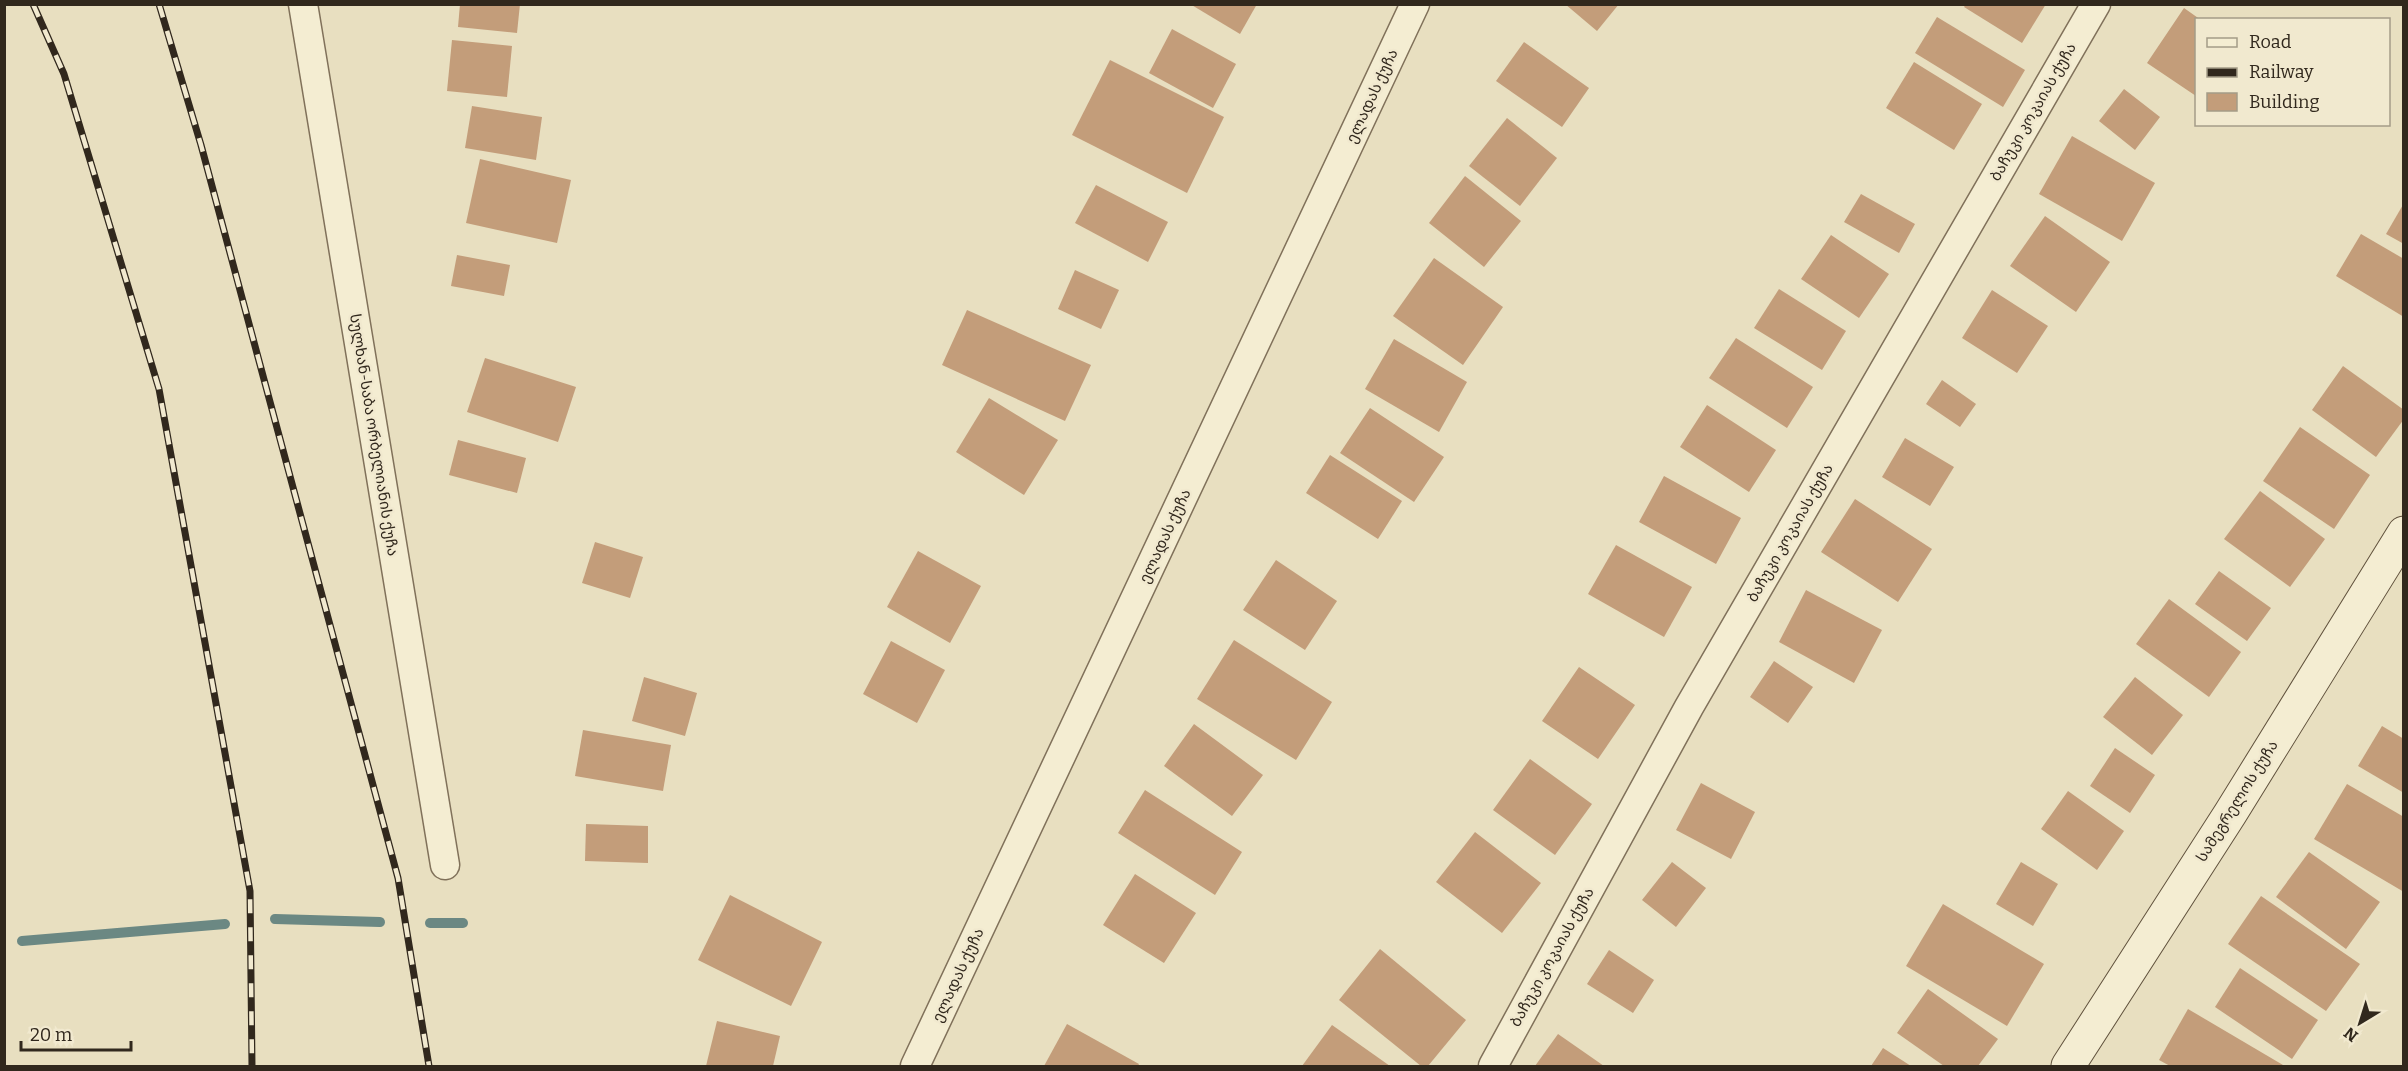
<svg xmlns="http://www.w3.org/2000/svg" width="2408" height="1071" font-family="Bitter,'Noto Sans Georgian',serif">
<rect width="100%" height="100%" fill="#e8dfc0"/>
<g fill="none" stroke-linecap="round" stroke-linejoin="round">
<g stroke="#6b8883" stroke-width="10">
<polyline points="275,919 380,922"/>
<polyline points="430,923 463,923"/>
<polyline points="22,941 225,924"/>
</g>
</g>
<g fill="#c39d7a">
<polygon points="460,4 520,4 517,33 458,27"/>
<polygon points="1190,4 1257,4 1240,34"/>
<polygon points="1565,4 1619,4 1597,31"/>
<polygon points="1966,4 2046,4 2022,43 1964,7"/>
<polygon points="2184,8 2201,20 2196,20 2196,96 2147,63"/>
<polygon points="1937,17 2025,70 2003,107 1915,53"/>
<polygon points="1172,29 1236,64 1213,108 1149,73"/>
<polygon points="452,40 512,46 507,97 447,91"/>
<polygon points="1524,42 1589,88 1562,127 1496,81"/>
<polygon points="1110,60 1224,117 1187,193 1072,135"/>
<polygon points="1914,62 1982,104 1954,150 1886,108"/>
<polygon points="2124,89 2160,117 2135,150 2099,121"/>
<polygon points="472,106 542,117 536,160 465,148"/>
<polygon points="1507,118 1557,158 1520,206 1469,166"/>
<polygon points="2072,136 2155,183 2122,241 2039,194"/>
<polygon points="480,159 571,180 557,243 466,223"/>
<polygon points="1465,176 1521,221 1484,267 1429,223"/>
<polygon points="1096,185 1168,222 1148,262 1075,223"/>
<polygon points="1861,194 1915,224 1899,253 1844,222"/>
<polygon points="2404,203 2404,244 2386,234"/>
<polygon points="2045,216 2110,262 2076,312 2010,266"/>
<polygon points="2361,234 2404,259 2404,317 2336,276"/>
<polygon points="1831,235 1889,274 1859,318 1801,279"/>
<polygon points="457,255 510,265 504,296 451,286"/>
<polygon points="1434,258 1503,307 1463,365 1393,316"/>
<polygon points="1075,270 1119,290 1101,329 1058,309"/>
<polygon points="1779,289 1846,331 1822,370 1754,328"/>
<polygon points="1992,290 2048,326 2017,373 1962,338"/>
<polygon points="967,310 1091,365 1065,421 942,365"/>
<polygon points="1736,338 1813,387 1787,428 1709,378"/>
<polygon points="1394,339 1467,382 1439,432 1365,389"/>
<polygon points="485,358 576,387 558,442 467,412"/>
<polygon points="2343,366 2404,410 2404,419 2376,457 2312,410"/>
<polygon points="1942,380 1976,404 1960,427 1926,404"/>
<polygon points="989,398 1058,440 1024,495 956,452"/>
<polygon points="1707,405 1776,450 1749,492 1680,447"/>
<polygon points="1370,408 1444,457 1414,502 1340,453"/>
<polygon points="2300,427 2370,475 2334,529 2263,481"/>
<polygon points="1905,438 1954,467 1930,506 1882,477"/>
<polygon points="458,440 526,458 517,493 449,475"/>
<polygon points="1330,455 1402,501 1378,539 1306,493"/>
<polygon points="1664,476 1741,518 1716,564 1639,522"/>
<polygon points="2260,491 2325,539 2290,587 2224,539"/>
<polygon points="1855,499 1932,549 1898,602 1821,552"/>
<polygon points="595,542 643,557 630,598 582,583"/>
<polygon points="1616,545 1692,587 1664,637 1588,594"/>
<polygon points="918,551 981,586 950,643 887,607"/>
<polygon points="1276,560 1337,601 1305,650 1243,610"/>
<polygon points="2219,571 2271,608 2247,641 2195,604"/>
<polygon points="1806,590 1882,630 1854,683 1779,642"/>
<polygon points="2169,599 2241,652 2209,697 2136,644"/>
<polygon points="1234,640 1332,702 1296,760 1197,699"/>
<polygon points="891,641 945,670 917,723 863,694"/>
<polygon points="1774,661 1813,687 1788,723 1750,697"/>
<polygon points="1579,667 1635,705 1598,759 1542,721"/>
<polygon points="644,677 697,693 685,736 632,721"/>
<polygon points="2135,677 2183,715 2152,755 2103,717"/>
<polygon points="1194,724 1263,775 1232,816 1164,766"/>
<polygon points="2382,726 2404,739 2404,793 2358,766"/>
<polygon points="583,730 671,745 663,791 575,776"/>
<polygon points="2115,748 2155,775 2130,813 2090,786"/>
<polygon points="1530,759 1592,804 1555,855 1493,810"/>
<polygon points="1701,783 1755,812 1731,859 1676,830"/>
<polygon points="2347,784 2404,817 2404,892 2314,839"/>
<polygon points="1145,790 1242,852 1215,895 1118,833"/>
<polygon points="2068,791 2124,831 2097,870 2041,829"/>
<polygon points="586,824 648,826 648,863 585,861"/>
<polygon points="1475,832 1541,883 1502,933 1436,882"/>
<polygon points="2309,852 2380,902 2346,949 2276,897"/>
<polygon points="1672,862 1706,888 1676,927 1642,900"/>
<polygon points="2021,862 2058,884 2033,926 1996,904"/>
<polygon points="1135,874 1196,913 1164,963 1103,925"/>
<polygon points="730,895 822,942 791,1006 698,960"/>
<polygon points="2261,896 2360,964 2326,1011 2228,944"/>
<polygon points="1943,904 2044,964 2007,1026 1906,966"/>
<polygon points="1380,949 1466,1020 1428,1066 1421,1066 1339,1000"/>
<polygon points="1609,950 1654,980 1633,1013 1587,984"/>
<polygon points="2240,968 2318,1020 2292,1059 2215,1007"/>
<polygon points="1928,989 1998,1039 1978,1066 1944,1066 1897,1033"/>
<polygon points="2188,1009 2283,1065 2283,1066 2170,1066 2159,1060"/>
<polygon points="717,1021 780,1036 773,1066 706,1066"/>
<polygon points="1067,1024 1139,1064 1138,1066 1044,1066"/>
<polygon points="1332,1025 1390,1066 1302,1066"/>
<polygon points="1558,1034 1604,1066 1535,1066"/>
<polygon points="1883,1048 1911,1066 1871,1066"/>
</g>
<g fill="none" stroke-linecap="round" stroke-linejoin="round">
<defs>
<g id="street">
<polyline points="303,4 445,865"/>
<polyline points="915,1066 1415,4"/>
<polyline points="1493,1066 1689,707 2096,4"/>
</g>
<polyline id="secondary" points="2068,1066 2230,814 2404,533"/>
</defs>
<use href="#street" stroke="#80715a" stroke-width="31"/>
<use href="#secondary" stroke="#61523d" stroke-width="35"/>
<use href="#street" stroke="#f4edd2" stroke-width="28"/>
<use href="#secondary" stroke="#f4edd2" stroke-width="33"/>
<defs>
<g id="rail">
<polyline points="33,4 64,74 159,389 250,891 252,1066"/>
<polyline points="159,4 201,145 398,878 429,1066"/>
</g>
</defs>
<use href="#rail" stroke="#31281d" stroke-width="7"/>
<use href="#rail" stroke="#f1e9cf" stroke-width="4.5" stroke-dasharray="14" stroke-linecap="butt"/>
</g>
<g text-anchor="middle" stroke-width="5" stroke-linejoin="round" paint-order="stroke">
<g font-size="15" fill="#31281d" stroke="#f1e9cf">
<text transform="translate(1372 96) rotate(-65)" y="5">ელადას ქუჩა</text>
<text transform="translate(2033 112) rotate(-60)" y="5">ბაჩუკი კოკაიას ქუჩა</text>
<text transform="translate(374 435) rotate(81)" y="5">სულხან-საბა ორბელიანის ქუჩა</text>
<text transform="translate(1790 533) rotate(-60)" y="5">ბაჩუკი კოკაიას ქუჩა</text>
<text transform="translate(1165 536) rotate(-65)" y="5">ელადას ქუჩა</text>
<text transform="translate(2237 801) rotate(-58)" y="5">სამეგრელოს ქუჩა</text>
<text transform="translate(1552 957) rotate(-61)" y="5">ბაჩუკი კოკაიას ქუჩა</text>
<text transform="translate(958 975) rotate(-65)" y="5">ელადას ქუჩა</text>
</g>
</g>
<rect width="2408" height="1071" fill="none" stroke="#31281d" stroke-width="12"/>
<rect x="2195" y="18" width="195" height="108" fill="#f1e9cf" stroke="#a49c88" stroke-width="1.5"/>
<rect x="2207" y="38" width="30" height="9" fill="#f4edd2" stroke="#a49c88" stroke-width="1.5"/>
<text x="2249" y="48" font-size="18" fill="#31281d">Road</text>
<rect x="2207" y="68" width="30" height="9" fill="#31281d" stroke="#a49c88" stroke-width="1.5"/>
<text x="2249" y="78" font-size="18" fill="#31281d">Railway</text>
<rect x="2207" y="93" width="30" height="18" fill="#c39d7a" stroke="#a49c88" stroke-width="1.5"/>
<text x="2249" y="108" font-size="18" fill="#31281d">Building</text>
<g transform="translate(2360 1023) rotate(218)" stroke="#f1e9cf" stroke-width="4.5" paint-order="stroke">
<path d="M0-4.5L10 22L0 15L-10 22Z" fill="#31281d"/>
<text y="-9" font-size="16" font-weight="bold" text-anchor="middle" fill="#31281d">N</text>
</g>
<path d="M21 1041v9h110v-9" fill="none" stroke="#31281d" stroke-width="3"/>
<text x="30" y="1041" font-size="18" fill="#31281d" stroke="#f1e9cf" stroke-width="4.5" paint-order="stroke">20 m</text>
</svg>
